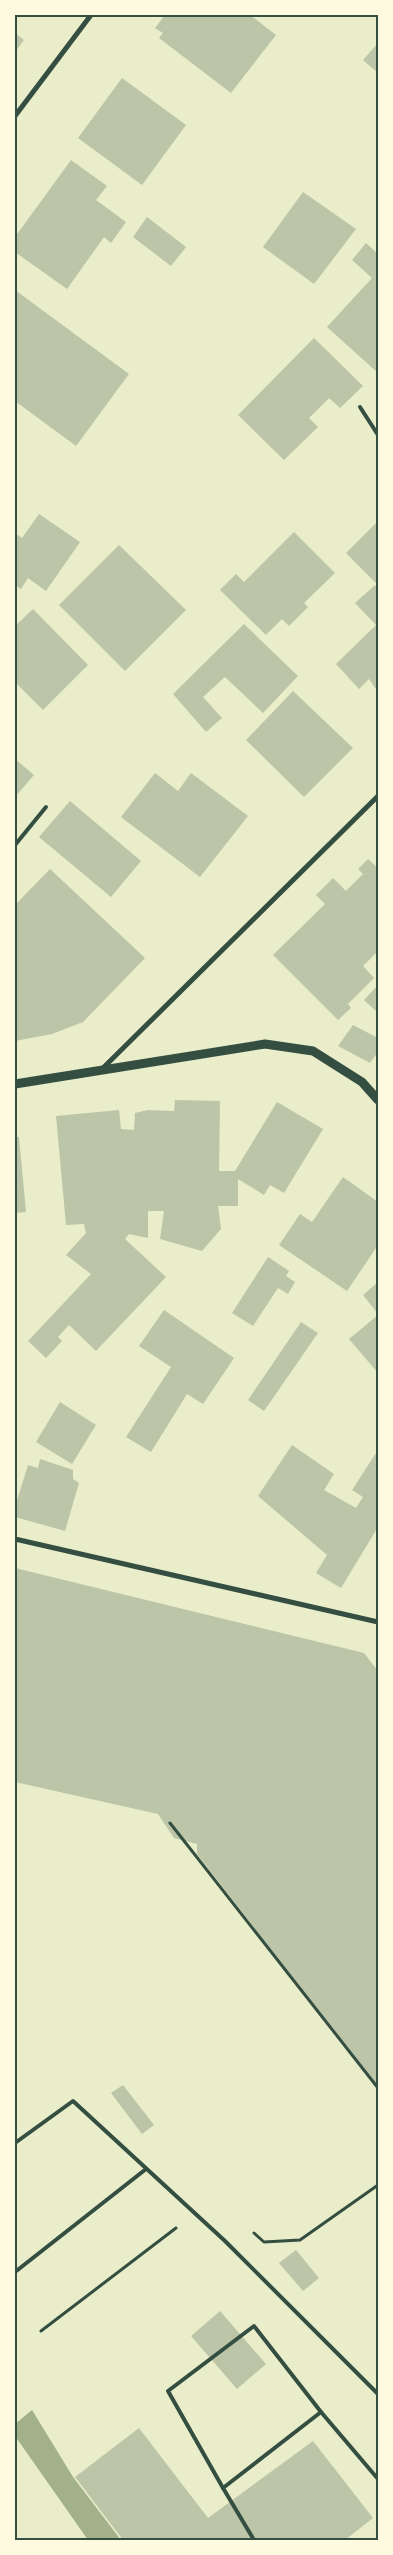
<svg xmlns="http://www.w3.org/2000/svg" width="393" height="2555" font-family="Montserrat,sans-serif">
<rect width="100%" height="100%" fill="#e9edc9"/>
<polygon fill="#a3b18a" points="32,2410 73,2477 121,2540 88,2540 15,2436 15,2424"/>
<g fill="#bcc5a7">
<polygon points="165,15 250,15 276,35 231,93 159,38 163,33 155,28"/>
<polygon points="15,33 24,40 15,52"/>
<polygon points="378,43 378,73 363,60"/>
<polygon points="122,78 186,125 142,185 78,138"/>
<polygon points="71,160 107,186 96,200 126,222 111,243 104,237 67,289 15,252 15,237"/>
<polygon points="303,192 356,229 314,284 263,247"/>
<polygon points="147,217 186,247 171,266 133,237"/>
<polygon points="366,243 378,254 378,373 327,327 372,278 352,260"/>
<polygon points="15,290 129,374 76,446 15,401"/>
<polygon points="314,338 363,386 340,408 329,398 309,418 318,427 284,460 238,415"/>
<polygon points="39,514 80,542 46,591 28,578 21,589 15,585 15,533 22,538"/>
<polygon points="378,521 378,585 346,553"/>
<polygon points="294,532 335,573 304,603 308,607 289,626 282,619 266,635 220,590 236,574 244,582"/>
<polygon points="119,545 186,610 125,671 59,605"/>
<polygon points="375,585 378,588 378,692 369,679 359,689 336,664 376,625 355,603"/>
<polygon points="33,609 88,665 43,710 15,682 15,626"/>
<polygon points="244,624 298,676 263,713 225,677 203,697 222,718 206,732 173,694"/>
<polygon points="293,691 353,748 304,797 246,740"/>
<polygon points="15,759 34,775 15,797"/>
<polygon points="155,773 178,791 191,773 248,816 200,877 121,817"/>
<polygon points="70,801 141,861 111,897 39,837"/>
<polygon points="368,859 378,868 378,951 363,966 374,978 348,1004 351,1008 338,1020 273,955 325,904 316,895 333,878 346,891 363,874 358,869"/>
<polygon points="50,869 145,958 83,1022 52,1034 15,1041 15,905"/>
<polygon points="378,985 378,1013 364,1000"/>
<polygon points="353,1025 378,1038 378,1052 370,1063 338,1046"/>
<polygon points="175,1100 220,1101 219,1171 235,1171 277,1102 323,1129 284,1193 270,1185 264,1195 238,1179 238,1206 218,1206 221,1229 202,1251 160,1239 164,1211 148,1211 148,1238 129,1234 125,1239 166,1277 96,1351 69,1325 58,1337 62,1341 46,1358 28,1341 91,1274 66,1255 86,1233 84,1224 66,1225 56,1116 119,1110 121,1129 134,1130 135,1113 148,1110 174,1111"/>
<polygon points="15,1137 19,1137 26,1212 15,1213"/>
<polygon points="343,1177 378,1202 378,1245 347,1291 279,1245 300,1214 312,1222"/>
<polygon points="268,1257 289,1271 286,1276 295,1282 288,1294 278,1288 253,1326 232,1313"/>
<polygon points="378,1282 378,1314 363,1295"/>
<polygon points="164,1310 234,1358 203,1404 187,1394 151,1452 126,1437 171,1367 139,1346"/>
<polygon points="378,1315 378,1373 349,1339"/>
<polygon points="301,1322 318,1333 264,1411 248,1400"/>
<polygon points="60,1402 96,1425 72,1464 36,1442"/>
<polygon points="292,1445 334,1474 324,1490 356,1508 363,1497 352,1490 378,1450 378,1527 341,1588 316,1573 327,1555 258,1496"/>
<polygon points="40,1459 73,1470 73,1479 79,1483 65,1531 15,1517 15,1507 28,1465 38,1468"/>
<polygon points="15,1568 364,1653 378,1671 378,2087 197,1854 197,1844 174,1838 158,1814 15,1782"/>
<polygon points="123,2085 154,2125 142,2134 111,2093"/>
<polygon points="296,2250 319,2278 303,2291 279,2263"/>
<polygon points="220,2311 266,2364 237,2389 191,2336"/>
<polygon points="139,2428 208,2518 313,2441 373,2518 345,2540 123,2540 75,2477"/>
</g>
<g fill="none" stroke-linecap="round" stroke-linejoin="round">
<g stroke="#344e41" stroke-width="3">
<polyline points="170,1823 378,2088"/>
<polyline points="254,2233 264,2242 300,2240 378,2185"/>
<polyline points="41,2331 176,2228"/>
</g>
<g stroke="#344e41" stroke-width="4">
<polyline points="360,407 378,435"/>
<polyline points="15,845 46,807"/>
<polyline points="15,2143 73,2101 225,2241 378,2394"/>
<polyline points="15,2272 146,2169"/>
<polyline points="223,2488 168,2391 254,2326 321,2412"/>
<polyline points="254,2540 223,2488 321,2412 378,2479"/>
</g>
<g stroke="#344e41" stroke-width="5">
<polyline points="15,116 91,15"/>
<polyline points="102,1069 378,796"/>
<polyline points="15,1539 378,1622"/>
</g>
<polyline stroke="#344e41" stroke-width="9" points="15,1084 265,1044 313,1051 362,1082 378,1100"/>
</g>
<rect width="393" height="2555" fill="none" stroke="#fefae0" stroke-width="32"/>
<rect x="16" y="16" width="361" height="2523" fill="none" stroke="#344e41" stroke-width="2"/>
</svg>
